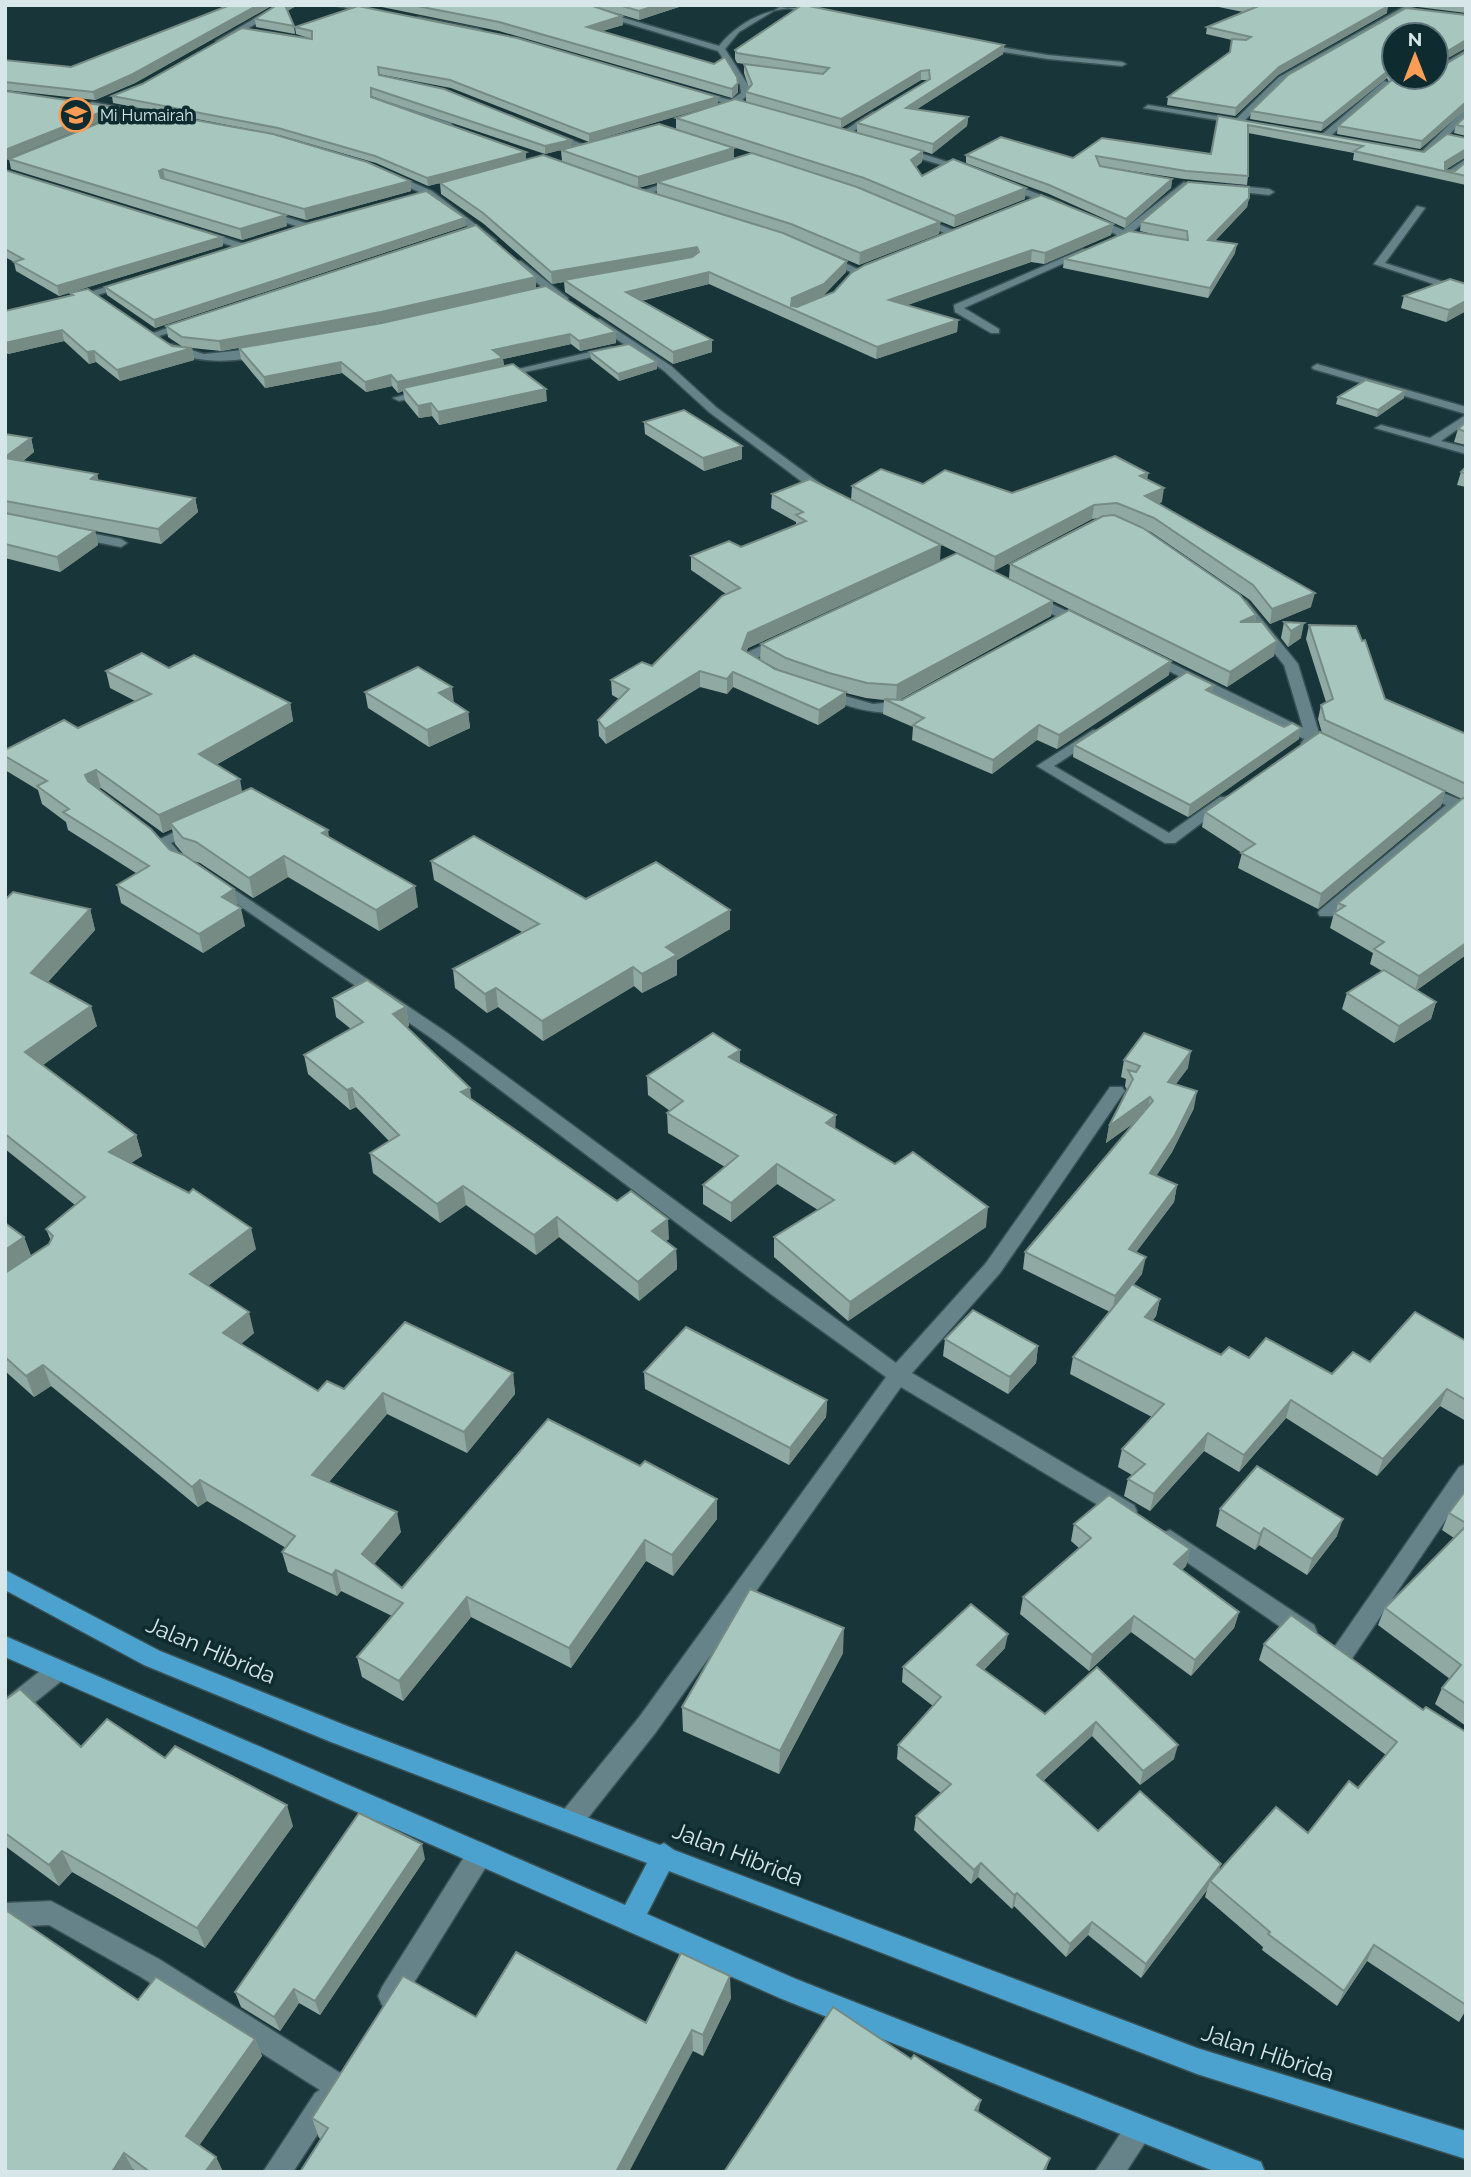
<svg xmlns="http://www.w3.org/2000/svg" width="1471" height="2177" font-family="Raleway,sans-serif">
<rect width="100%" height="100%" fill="#183539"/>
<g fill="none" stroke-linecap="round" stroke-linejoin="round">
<defs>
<g id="minor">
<polygon points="278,5 288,5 223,43 216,41"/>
<polygon points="334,5 351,5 377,12 373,14"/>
<path d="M567 5H580L719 46C744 15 786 0 825 12L821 14 780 7 739 32 725 49 748 85 749 94 739 103 752 106 749 111 734 106 725 109 726 104 691 93 695 91 731 100 741 93 740 85 718 51Z"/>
<polygon points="1407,5 1417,5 1285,81 1241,124 1144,108 1148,105 1236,119 1279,77"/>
<polygon points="418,17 479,29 483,31 479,33 415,21"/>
<polygon points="982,44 1048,55 1122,62 1126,64 1122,66 1048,59 979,48"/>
<polygon points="1466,50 1466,56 1436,74 1436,68"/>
<polygon points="1384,81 1391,83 1326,140 1320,140 1320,136"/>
<polygon points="379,98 451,123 452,125 445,127 376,103"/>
<polygon points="92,102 151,113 155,116 151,119 89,107"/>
<polygon points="1463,111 1466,111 1466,118 1427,156 1421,156 1421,152"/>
<polygon points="873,112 880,114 846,136 839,134"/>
<polygon points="545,132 551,132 592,148 585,150 545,136"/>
<polygon points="898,148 904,148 973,170 965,172 898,152"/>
<polygon points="1466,159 1466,166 1451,177 1445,177 1445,173"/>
<polygon points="385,173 391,173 432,191 496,240 488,242 426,195 385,177"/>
<polygon points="680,178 683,179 683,183 638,197 633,194"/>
<polygon points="1004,181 1062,203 1064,205 1056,207 1001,186 999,184"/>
<polygon points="1184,182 1189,185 1187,187 1131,233 1150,237 1150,241 1125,238 1116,240 1117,235 1086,219 1094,217 1123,230"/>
<polygon points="1227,185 1269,189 1274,192 1269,195 1224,190 1222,188"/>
<polygon points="1417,206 1425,208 1385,263 1466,289 1466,295 1374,264"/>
<polygon points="263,210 309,224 311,226 306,229 260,215 260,211"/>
<polygon points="919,216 960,233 962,235 954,237 916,221 914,219"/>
<polygon points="201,230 244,244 246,246 241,249 198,235 198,231"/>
<polygon points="1083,249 1091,251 964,308 999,329 999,333 991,333 955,312 954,305"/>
<polygon points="822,255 828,255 864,272 855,274 822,259"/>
<polygon points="515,261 521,261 568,298 568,302 560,302 515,265"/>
<polygon points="127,280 131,281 131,285 74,302 69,299"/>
<polygon points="592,319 600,319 671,366 717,408 829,490 829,496 821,496 709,412 663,370 592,323"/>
<polygon points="189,320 193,321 193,325 153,338 148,335"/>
<path d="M171 344 204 354 263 348 268 351C247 365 185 364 166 347Z"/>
<polygon points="611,347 616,350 615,352 498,378 493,375"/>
<polygon points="1317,364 1466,407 1466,414 1313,369 1312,367"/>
<polygon points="427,389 431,390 431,394 399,401 393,398"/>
<polygon points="1466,415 1466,423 1441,441 1466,447 1466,454 1375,428 1381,425 1430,438"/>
<polygon points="74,530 121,539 127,543 121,547 70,537 68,534"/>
<polygon points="1031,594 1086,620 1088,623 1086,626 1076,626 1026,601 1026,595"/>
<polygon points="1241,599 1246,600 1298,664 1320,736 1337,744 1337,750 1327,750 1315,744 1303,746 1301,743 1304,739 1143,658 1150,654 1155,655 1303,728 1284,665 1234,603"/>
<path d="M782 636 789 640 787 643 757 658 768 666V672C759 674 749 669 743 662L746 653Z"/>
<path d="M824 690 873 704 905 701 912 705C891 723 843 704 819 697L817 694Z"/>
<polygon points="1093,730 1098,731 1098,737 1054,766 1169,833 1220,797 1230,797 1232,800 1175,843 1165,843 1037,766"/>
<polygon points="1421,784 1466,802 1466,812 1458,810 1332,916 1320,916 1318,913 1320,910 1446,805 1416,791 1416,785"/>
<polygon points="193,823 198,825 201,828 198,831 171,843 184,858 181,861 171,861 154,842"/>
<polygon points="217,878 446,1032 896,1363 986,1263 1110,1087 1122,1087 1125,1091 1122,1095 1000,1273 912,1373 1134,1505 1137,1511 1134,1517 1126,1520 1118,1517 901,1387 656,1732 580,1828 571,1831 562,1828 559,1820 562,1812 640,1716 886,1377 775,1297 434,1040 211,886 209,883"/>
<polygon points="1466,1464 1466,1490 1349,1663 1341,1666 1333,1663 1330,1656 1333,1649 1459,1467"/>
<polygon points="1170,1530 1314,1625 1317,1632 1314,1639 1306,1642 1298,1639 1162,1545 1159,1539 1162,1533"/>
<polygon points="57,1661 65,1664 68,1671 65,1678 13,1720 5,1723 5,1699 49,1664"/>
<polygon points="480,1842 489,1846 492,1854 489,1862 400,2005 391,2009 382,2005 378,1996 382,1987 471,1846"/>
<polygon points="51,1901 159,1959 345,2076 349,2085 345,2094 336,2098 333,2111 293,2172 263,2172 315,2093 320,2090 141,1977 49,1925 5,1927 5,1903"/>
<polygon points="1140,2115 1150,2119 1154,2129 1126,2172 1095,2172 1130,2119"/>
</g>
<polygon id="primary" points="5,1570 160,1651 347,1726 660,1845 664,1843 674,1850 1197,2048 1466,2131 1466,2159 1197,2074 669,1871 647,1914 796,1979 1261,2162 1265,2172 1216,2172 782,1999 5,1657 5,1636 625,1905 647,1863 331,1742 144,1665 5,1590"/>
</defs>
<use href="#minor" stroke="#385154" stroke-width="3"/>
<use href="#primary" stroke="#385154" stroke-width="3"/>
<use href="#minor" fill="#658388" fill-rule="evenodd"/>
<use href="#primary" fill="#4ca2ce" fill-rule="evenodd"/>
</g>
<g fill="#90aaa3" fill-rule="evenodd">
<polygon points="220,5 273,5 135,83 95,100 5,90 5,60 71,67 228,6"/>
<polygon points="377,5 685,5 639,20 593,6 622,16 623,25 601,31 738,92 732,98 499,31 377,6"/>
<polygon points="1209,5 1384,5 1387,13 1278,75 1235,116 1167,105 1168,97 1230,52 1232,40 1206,34 1207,27 1243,12"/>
<polygon points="1418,5 1466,5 1466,13 1418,7"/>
<polygon points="288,11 294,26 295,34 256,27 255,19"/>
<polygon points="1466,15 1466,48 1437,64 1437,69 1466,52 1466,109 1420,149 1337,134 1338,126 1389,82 1387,78 1321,131 1250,119 1251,111"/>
<path d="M295 27 718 97V104L589 142 451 88 378 74 379 75 572 147 734 159 752 153 676 129V118L857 133V123L928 80H921L841 128 746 102V92L749 88 744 73V64L761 66 737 63 735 59V50L1004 45 1003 54 917 109 968 117 967 126 932 154 923 151 922 162 916 167 922 176 1025 199 954 227 861 189 940 222 939 234 859 265 786 234 846 272 823 296 799 306 1113 224 1111 235 1044 264 1031 262 907 305 958 320 957 332 876 359 709 284 641 301 712 340V352L673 364 565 292 564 282 552 284 484 224 441 194 440 183 428 186 376 163 279 135 113 103 112 96 312 39 296 34ZM371 96 545 154 561 150 562 161 638 188 657 183V194L526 159 372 97Z"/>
<polygon points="1218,116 1424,152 1466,138 1466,157 1445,170 1455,171 1466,162 1466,185 1353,160 1354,153 1248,133 1248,176 1247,185 1184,179 1099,166 1172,179 1171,188 1125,228 1049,194 966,163 966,155 1073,158 1102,138 1211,154"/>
<polygon points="1466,116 1466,136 1454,133 1456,125"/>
<polygon points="9,159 410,181 411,191 306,220 211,193 287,226 242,240 11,169"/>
<polygon points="5,170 222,237 223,246 59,296 16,271 14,262 5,257"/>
<polygon points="1249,198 1247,207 1215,241 1235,253 1208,298 1063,268 1064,259 1166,237 1140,231 1141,222"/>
<polygon points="466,226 155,328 107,295 105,287"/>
<polygon points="1466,275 1466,311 1446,322 1401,308 1404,296 1464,283"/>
<polygon points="536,288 382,322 221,351 192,348 194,360 120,381 96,362 89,364 64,341 8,354 5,351 5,311 71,295 70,293 172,346 183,347 168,337 166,326"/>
<polygon points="616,332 616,343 580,351 571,344 503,359 504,366 547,401 439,425 432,416 419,418 405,401 403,391 398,393 392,386 366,392 342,373 265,388 241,359 239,348"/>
<polygon points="590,352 657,369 619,381 591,359"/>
<polygon points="1338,397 1404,398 1377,417 1336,404"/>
<polygon points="644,422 742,446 742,459 704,471 645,434"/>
<polygon points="1466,422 1466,445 1454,442 1458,429"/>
<polygon points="5,434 31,438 34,452 23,461 97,474 98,480 195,498 198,512 161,544 95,531 98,545 60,572 5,558"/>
<polygon points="1466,467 1466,487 1457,485 1461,472"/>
<polygon points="1148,473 1147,479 1162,502 1159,503 1311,607 1270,624 1250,600 1151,532 1144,529 1256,615 1255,622 1274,656 1227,687 1053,601 1051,616 899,700 1169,675 1057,749 1037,740 992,774 912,740 913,727 883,714 884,700 866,698 846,693 845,707 818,725 733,687 727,694 700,687 606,744 599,736 598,720 619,699 612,695 611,680 652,666 726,594 691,570 691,556 741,547 796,525 796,522 771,508 772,494 940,560 748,648 746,652 775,669 783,672 760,660 761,644 1009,578 1010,564 1099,518 1092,519 994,571 851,500 852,486 923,484 1012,493"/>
<polygon points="1284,622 1301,638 1288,647 1281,638"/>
<polygon points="1309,625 1385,699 1466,734 1466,955 1417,990 1436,1002 1431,1019 1394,1043 1342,1009 1347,993 1382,971 1370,964 1373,953 1330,928 1334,913 1336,912 1338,903 1462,799 1445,791 1441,806 1318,909 1238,868 1242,853 1202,827 1205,812 1322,733 1318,719 1321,705 1326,702 1306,639"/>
<path d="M169 668 290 703 293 721 216 765 242 792 329 837 418 907 379 931 288 877 253 898 200 863 190 860 234 889 237 906 245 926 203 953 121 903 117 885 136 873 68 830 66 822 42 804 38 790 5 770V750L78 728 135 701 110 688 106 671ZM101 788 163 833 172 829 175 844 185 856 170 850 98 789Z"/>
<polygon points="365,692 454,702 468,712 470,728 429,747 368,708"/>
<polygon points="1212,693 1284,727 1299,739 1188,817 1073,757 1074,745"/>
<polygon points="431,861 586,899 730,910 730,929 677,960 677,975 642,993 634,986 543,1041 498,1007 487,1013 455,988 453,969 522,932 434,880"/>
<polygon points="5,900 90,909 95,930 48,982 97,1026 43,1065 136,1135 142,1156 131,1163 256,1249 208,1286 254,1333 241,1344 318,1391 513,1373 515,1394 467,1453 387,1414 329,1482 401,1532 374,1564 402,1588 717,1519 673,1576 646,1561 571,1668 471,1617 403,1701 362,1677 357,1657 392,1616 341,1591 337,1596 288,1572 282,1552 286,1548 207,1501 198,1507 51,1386 34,1397 5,1371 5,1223 24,1237 31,1256 49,1244 51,1241 46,1229 75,1205 5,1149"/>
<polygon points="333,998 406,1007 409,1026 407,1027 471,1099 669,1239 666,1241 676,1249 677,1269 639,1301 559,1237 536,1255 466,1205 440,1223 373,1173 370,1153 389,1141 356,1107 350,1110 308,1074 304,1055 351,1029 336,1017"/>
<polygon points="740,1050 740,1063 836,1129 986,1227 848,1321 774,1257 774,1237 818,1210 777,1184 731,1222 703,1204 703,1185 725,1167 668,1133 667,1113 670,1111 648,1095 647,1076"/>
<polygon points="1124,1060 1188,1068 1175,1084 1194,1108 1172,1152 1156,1176 1177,1185 1174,1202 1136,1252 1142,1274 1133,1285 1160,1299 1156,1316 1153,1320 1221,1355 1249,1358 1332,1374 1370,1362 1466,1341 1466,1421 1440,1406 1377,1476 1286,1418 1239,1472 1204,1451 1150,1511 1124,1496 1128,1479 1132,1475 1118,1467 1122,1449 1152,1417 1070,1374 1073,1357 1110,1312 1023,1269 1025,1252 1135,1122 1106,1143 1109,1126 1127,1090 1125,1086 1126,1079 1121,1077"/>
<polygon points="945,1339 1038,1346 1036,1363 1008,1394 943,1356"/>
<polygon points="644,1372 827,1400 826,1417 789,1465 645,1389"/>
<polygon points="1466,1490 1466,1726 1435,1704 1442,1688 1450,1679 1378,1625 1385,1608 1454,1538 1442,1530 1449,1513"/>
<polygon points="1220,1509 1337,1536 1307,1575 1259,1545 1255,1550 1216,1526"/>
<polygon points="1074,1524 1190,1549 1186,1566 1182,1570 1239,1612 1234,1628 1191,1676 1131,1632 1089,1671 1020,1614 1023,1597 1079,1548 1071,1541"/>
<polygon points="1264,1644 1423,1710 1466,1732 1466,2010 1459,2022 1367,1961 1337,2006 1262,1950 1263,1947 1205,1897 1207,1890 1141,1978 1088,1935 1066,1957 1014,1906 1012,1909 978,1877 971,1884 914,1830 916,1816 941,1793 897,1759 898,1745 933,1706 902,1682 903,1667 1005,1648 984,1670 1045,1714 1097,1667 1174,1759 1140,1785 1092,1736 1043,1781 1098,1831 1219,1871 1308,1833 1358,1788 1386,1755 1259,1660"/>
<polygon points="843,1653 779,1774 683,1731 682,1707"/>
<polygon points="5,1700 81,1747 165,1758 293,1826 205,1948 72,1872 59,1886 5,1846"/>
<polygon points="425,1859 320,2015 299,2003 280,2031 241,2007 235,1992"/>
<polygon points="731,1998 703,2056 693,2051 321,2139 319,2138 312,2118 476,2017 646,2023"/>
<polygon points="138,2000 255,2039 262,2056 199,2145 216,2157 223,2172 136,2172 133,2169 5,2172"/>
</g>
<g fill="#758b84">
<polygon points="258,5 273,5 135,83 95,100 93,92"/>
<polygon points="285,5 298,5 286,12"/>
<polygon points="657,5 685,5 639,20 639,11"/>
<polygon points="1388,6 1387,13 1278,75 1235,116 1236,108 1279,67"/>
<polygon points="622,16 623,25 587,36 587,27"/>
<polygon points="1466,40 1465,48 1436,65 1436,58"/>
<polygon points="1004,45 1003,54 905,117 906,108"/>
<polygon points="1389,70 1387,78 1321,131 1323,123"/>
<polygon points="921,71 921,80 841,128 841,119"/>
<polygon points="738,83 738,92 732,98 732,89"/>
<polygon points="718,97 718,104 589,142 589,134"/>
<polygon points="1466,102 1466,109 1420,149 1422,141"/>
<polygon points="114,107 116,115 5,160 5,150"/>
<polygon points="968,117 967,126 932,154 933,144"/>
<polygon points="571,140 572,147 545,154 545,146"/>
<polygon points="734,148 734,159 638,188 638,177"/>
<polygon points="1466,149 1465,157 1444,171 1445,162"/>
<polygon points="923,151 922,162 911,171 911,160"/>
<polygon points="526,152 526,160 428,186 427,178"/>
<polygon points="163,169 165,179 161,182 159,171"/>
<polygon points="1172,179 1171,188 1125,228 1126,219"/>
<polygon points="410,181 411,191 306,220 304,209"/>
<polygon points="1026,188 1025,199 954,227 955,216"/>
<polygon points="1249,198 1247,207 1207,249 1208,240"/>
<polygon points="286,215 287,226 242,240 240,229"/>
<polygon points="465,218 466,226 155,328 154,320"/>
<polygon points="940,222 939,234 859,265 860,253"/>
<polygon points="1113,224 1111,235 1044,264 1045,253"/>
<polygon points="222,237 223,246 59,296 57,286"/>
<polygon points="1237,244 1235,253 1208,298 1210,288"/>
<polygon points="697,247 697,259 564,280 564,282 552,284 551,272"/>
<polygon points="1032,250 1031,262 888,312 889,300"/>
<polygon points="847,261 846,272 823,296 792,310 792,298"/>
<polygon points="709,272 709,284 626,304 626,292"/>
<polygon points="536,277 536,288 382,322 221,351 219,341"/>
<polygon points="1466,301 1466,311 1446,322 1449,310"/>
<polygon points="958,320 957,332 876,359 877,347"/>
<polygon points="62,330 64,341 8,354 5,343"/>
<polygon points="616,332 616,343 580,351 579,341"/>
<polygon points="570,334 571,344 503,359 504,368 403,388 403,391 398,393 397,382 493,350"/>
<polygon points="712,340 712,352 673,364 673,352"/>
<polygon points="192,348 194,360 120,381 117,370"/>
<polygon points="94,351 96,362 89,364 87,352"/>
<polygon points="341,362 342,373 265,388 264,377"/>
<polygon points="657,362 657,369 619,381 618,374"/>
<polygon points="391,375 392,386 366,392 365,382"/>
<polygon points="546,389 547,401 439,425 438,412"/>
<polygon points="1405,391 1404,398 1377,417 1378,410"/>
<polygon points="431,403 432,416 419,418 418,406"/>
<polygon points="31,438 34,452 8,471 5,457"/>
<polygon points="742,446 742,459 704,471 703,458"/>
<polygon points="1148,473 1146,487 1140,476"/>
<polygon points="97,474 100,488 91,479"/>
<polygon points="1164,488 1162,502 1143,510 1145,496"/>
<polygon points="195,498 198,512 161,544 158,529"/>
<polygon points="1094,505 1092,519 994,571 995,557"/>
<polygon points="95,531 98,545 60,572 57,557"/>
<polygon points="941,545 940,560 748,648 742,664 742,649 748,633"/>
<polygon points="1315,593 1311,607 1270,624 1272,609"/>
<polygon points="1053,601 1051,616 896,701 897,685"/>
<polygon points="1256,615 1253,630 1240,622"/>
<polygon points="1304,623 1301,638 1288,647 1291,631"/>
<polygon points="1277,641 1274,656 1227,687 1230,672"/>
<polygon points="1171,661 1169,675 1057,749 1059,735"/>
<polygon points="700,671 700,687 606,744 605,729"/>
<polygon points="733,672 733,687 727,694 727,679"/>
<polygon points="1214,685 1212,697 1206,690"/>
<polygon points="452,687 454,703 439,693"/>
<polygon points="846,692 845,707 818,725 819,710"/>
<polygon points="290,703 293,721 203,772 199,754"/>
<polygon points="468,712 470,728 429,747 427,730"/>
<polygon points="1039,725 1037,740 992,774 993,760"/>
<polygon points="1301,728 1299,739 1188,817 1190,805"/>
<polygon points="96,770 101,788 89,793 85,775"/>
<polygon points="240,779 243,797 170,823 172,829 163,833 159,815"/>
<polygon points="1445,791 1441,806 1318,909 1321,894"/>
<polygon points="328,830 331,850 322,833"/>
<polygon points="284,856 288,877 253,898 249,878"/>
<polygon points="415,886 418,907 379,931 376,910"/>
<polygon points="234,889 238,908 222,897"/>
<polygon points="241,908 245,926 203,953 199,934"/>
<polygon points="90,909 95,930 37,994 31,973"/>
<polygon points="730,910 730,929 677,960 677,975 642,993 642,974 666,947"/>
<polygon points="1466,943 1466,955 1415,991 1419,976"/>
<polygon points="633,967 634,986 543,1041 542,1021"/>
<polygon points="496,988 498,1007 487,1013 485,994"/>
<polygon points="1436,1002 1431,1019 1394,1043 1399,1026"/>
<polygon points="91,1006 97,1026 32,1073 25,1052"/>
<polygon points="406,1007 409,1026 396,1033 393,1014"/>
<polygon points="740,1050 740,1069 729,1057"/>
<polygon points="1191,1051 1188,1068 1165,1099 1168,1082"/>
<polygon points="352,1088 356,1107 350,1110 347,1090"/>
<polygon points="470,1088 472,1107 461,1092"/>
<polygon points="1197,1091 1194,1108 1172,1152 1147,1190 1150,1173"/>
<polygon points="1150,1097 1147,1114 1106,1143 1109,1126"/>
<polygon points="836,1115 835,1134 826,1123"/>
<polygon points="136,1135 142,1156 115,1173 109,1152"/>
<polygon points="777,1164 777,1184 731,1222 731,1203"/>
<polygon points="1177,1185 1174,1202 1126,1266 1129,1249"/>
<polygon points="463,1186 466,1205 440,1223 437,1204"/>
<polygon points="988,1207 986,1227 848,1321 850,1302"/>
<polygon points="557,1217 559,1237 536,1255 534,1235"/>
<polygon points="668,1219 669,1239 652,1251 652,1231"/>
<polygon points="251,1228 256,1249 196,1295 190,1274"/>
<polygon points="24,1237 32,1258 5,1276 5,1250"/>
<polygon points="676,1249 677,1269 639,1301 638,1282"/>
<polygon points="1146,1257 1142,1274 1112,1313 1115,1296"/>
<polygon points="1160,1299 1156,1316 1142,1334 1145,1317"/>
<polygon points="249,1312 254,1333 229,1354 223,1333"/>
<polygon points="1038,1346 1036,1363 1008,1394 1010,1377"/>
<polygon points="43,1365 51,1386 34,1397 26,1376"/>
<polygon points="513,1373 515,1394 467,1453 464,1432"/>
<polygon points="1447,1389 1440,1406 1377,1476 1383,1459"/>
<polygon points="383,1393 387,1414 317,1496 312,1475"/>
<polygon points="827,1400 826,1417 789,1465 790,1448"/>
<polygon points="1291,1400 1286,1418 1239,1472 1244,1455"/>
<polygon points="1208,1433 1204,1451 1150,1511 1154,1494"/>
<polygon points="200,1480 207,1501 198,1507 192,1487"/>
<polygon points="717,1499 717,1519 673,1576 672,1555"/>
<polygon points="397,1512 401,1532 366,1574 362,1554"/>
<polygon points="1343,1519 1337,1536 1307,1575 1312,1559"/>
<polygon points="1264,1528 1259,1545 1255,1550 1260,1534"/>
<polygon points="645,1540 646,1561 571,1668 569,1648"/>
<polygon points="1190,1549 1186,1566 1170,1581 1174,1564"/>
<polygon points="336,1570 341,1591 337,1596 332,1575"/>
<polygon points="467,1597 471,1617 403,1701 399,1681"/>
<polygon points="1239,1612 1234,1628 1191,1676 1195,1660"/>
<polygon points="1134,1616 1131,1632 1089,1671 1092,1655"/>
<polygon points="844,1628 843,1653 779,1774 780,1751"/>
<polygon points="1008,1634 1005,1648 975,1679 977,1665"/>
<polygon points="1096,1722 1092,1736 1034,1789 1037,1775"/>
<polygon points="1178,1745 1174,1759 1140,1785 1143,1771"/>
<polygon points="287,1805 293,1826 205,1948 197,1928"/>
<polygon points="422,1844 425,1859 320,2015 315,2001"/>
<polygon points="62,1851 72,1872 59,1886 49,1865"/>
<polygon points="981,1863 978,1877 971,1884 974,1870"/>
<polygon points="1221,1864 1217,1877 1210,1881 1207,1890 1141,1978 1146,1964"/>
<polygon points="1017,1893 1014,1906 1012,1909 1014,1895"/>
<polygon points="1092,1922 1088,1935 1066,1957 1070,1944"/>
<polygon points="1374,1945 1367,1961 1337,2006 1344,1991"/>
<polygon points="730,1976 731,1998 703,2056 703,2035"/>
<polygon points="294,1989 299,2003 280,2031 274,2017"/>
<polygon points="692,2030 693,2051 629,2172 616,2172"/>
<polygon points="255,2039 262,2056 194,2153 186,2136"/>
<polygon points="981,2100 978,2113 975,2110"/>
<polygon points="124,2153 133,2169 132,2172 112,2172"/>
<polygon points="216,2157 223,2172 205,2172"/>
<polygon points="1050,2158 1046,2171 1043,2172"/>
</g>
<g fill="#a7c6bd" stroke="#758b84" stroke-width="2" fill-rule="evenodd">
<polygon points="230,5 258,5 133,74 93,92 5,82 5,60 71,67"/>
<polygon points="277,5 285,5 294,26 255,19"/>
<polygon points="412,5 590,5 622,16 587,27 714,64 725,57 737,77 738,83 732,89 499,22"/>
<polygon points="619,5 657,5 639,11"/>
<polygon points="802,5 804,5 1004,45 906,108 968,117 933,144 857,123 930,79 929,70 921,71 841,119 746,92 752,84 744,64 823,74 829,68 737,53 735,50"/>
<polygon points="1246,5 1384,5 1388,6 1279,67 1236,108 1168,97 1230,52 1232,39 1246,40 1251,37 1207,27 1256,7"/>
<polygon points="358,6 517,38 718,97 589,134 450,80 378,67 379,75 444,89 571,140 545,146 371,88 371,97 526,152 427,178 375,156 278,128 112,96 142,84 242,28 312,39 312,31 295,27"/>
<path d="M1406 8 1466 15V40L1436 58 1437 69 1466 52V102L1422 141 1338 126 1393 79 1389 70 1323 123 1251 111 1288 75ZM1394 35H1436V77H1394Z"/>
<polygon points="5,91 114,107 5,150"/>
<polygon points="735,99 923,151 911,160 922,176 953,159 1026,188 955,216 864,178 676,118"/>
<polygon points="134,109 273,134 367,162 410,181 304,209 163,169 159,171 161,178 286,215 240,229 9,159"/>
<polygon points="1218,116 1424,152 1447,134 1466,138 1466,149 1445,162 1445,170 1455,171 1466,162 1466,176 1354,151 1363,146 1248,125 1248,176 1186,171 1096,156 1100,166 1172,179 1126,219 1049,185 966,155 1001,137 1073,158 1102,138 1211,154"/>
<polygon points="1466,116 1466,127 1456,125"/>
<polygon points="659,124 734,148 638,177 561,150"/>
<polygon points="752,153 857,187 940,222 860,253 791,224 657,182"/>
<polygon points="543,155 634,187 783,233 847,261 824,284 792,298 791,306 797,307 834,292 851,273 865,265 1041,195 1113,224 1045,253 1032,250 889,300 958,320 877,347 709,272 626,292 712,340 673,352 564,280 692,257 699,252 697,247 551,272 483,213 440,183"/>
<polygon points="5,170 222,237 57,286 14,262 23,259 5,249"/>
<polygon points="1188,182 1249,187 1249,198 1208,240 1237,244 1210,288 1064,259 1129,231 1188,240 1187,231 1141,222"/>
<polygon points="426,191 465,218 154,320 105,287 309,223"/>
<polygon points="476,225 536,277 381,312 219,341 182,337 166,326"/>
<polygon points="1450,279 1466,284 1466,301 1449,310 1404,296"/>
<polygon points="546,286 616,332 579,341 570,334 493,350 503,358 397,382 391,375 365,382 341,362 264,377 239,348 382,323"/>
<polygon points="88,289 172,346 192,348 117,370 94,351 87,352 62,330 5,343 5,311 73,295 70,293"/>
<polygon points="629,344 657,362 618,374 590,352"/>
<polygon points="513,364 546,389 438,412 431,403 418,406 403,388"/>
<polygon points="1366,380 1405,391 1378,410 1338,397"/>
<polygon points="684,410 742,446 703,458 644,422"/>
<polygon points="1466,422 1466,432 1458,429"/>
<polygon points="5,434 31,438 5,457"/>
<polygon points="1115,456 1148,473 1140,476 1164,488 1145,496 1315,593 1272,609 1253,585 1154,518 1117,503 1094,505 995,557 852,486 881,469 923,484 945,470 1012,493"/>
<polygon points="5,458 97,474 91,479 195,498 158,529 5,501"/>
<polygon points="1466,467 1466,474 1461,472"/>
<polygon points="810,479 941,545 748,633 742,649 775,669 846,692 819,710 733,672 727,679 700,671 605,729 598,720 629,689 611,680 642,662 652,666 722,596 740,588 691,556 729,541 741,547 806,521 796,515 803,512 772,494"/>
<polygon points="5,513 95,531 57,557 5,544"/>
<polygon points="1114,515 1143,528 1240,595 1256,615 1240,622 1262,622 1277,641 1230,672 1010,564 1103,516"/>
<polygon points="957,553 1053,601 897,685 867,683 829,673 786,658 761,644"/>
<polygon points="1069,610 1171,661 1059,735 1039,725 993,760 913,725 924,718 884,699 902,700"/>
<polygon points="1284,622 1304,623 1291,631"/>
<polygon points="1309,625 1356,626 1362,641 1365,640 1385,699 1466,734 1466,784 1325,720 1321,705 1333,699"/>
<polygon points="142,653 169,668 194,655 290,703 199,754 240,779 159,815 96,770 85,775 88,781 151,829 170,850 184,855 234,889 222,897 241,908 199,934 117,885 149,866 63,812 69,809 37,786 47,781 5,756 5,750 64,720 78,728 151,694 106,671"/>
<polygon points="418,667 452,687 439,693 468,712 427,730 365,692"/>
<polygon points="1187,672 1214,685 1206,690 1284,727 1292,723 1301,728 1190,805 1074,745"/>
<polygon points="1320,732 1445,791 1321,894 1241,853 1255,844 1205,812"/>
<polygon points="251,788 328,830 322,833 415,886 376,910 284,856 249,878 196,842 183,838 170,823"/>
<polygon points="1463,798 1466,799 1466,943 1419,976 1374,949 1384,942 1334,913 1345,906 1338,903"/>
<polygon points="474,836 586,899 656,862 730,910 666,947 677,955 642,974 633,967 542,1021 496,988 485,994 453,969 539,924 431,861"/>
<polygon points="13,892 90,909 31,973 91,1006 25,1052 136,1135 109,1152 189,1193 193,1189 251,1228 190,1274 249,1312 223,1333 318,1391 327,1381 344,1389 405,1322 513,1373 464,1432 383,1393 312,1475 397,1512 362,1554 402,1588 548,1419 640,1466 645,1461 717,1499 672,1555 645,1540 569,1648 467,1597 399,1681 357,1657 403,1603 336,1570 332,1575 282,1552 295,1536 200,1480 192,1487 43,1365 26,1376 5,1357 5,1273 49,1244 53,1236 46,1229 85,1197 5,1134 5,900"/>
<polygon points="1384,970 1436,1002 1399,1026 1347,993"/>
<polygon points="367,980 406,1007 393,1014 470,1088 461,1092 617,1201 631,1191 668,1219 652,1231 676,1249 638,1282 557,1217 534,1235 463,1186 437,1204 370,1153 399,1135 352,1088 347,1090 304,1055 363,1022 333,998"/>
<polygon points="713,1033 740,1050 729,1057 836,1115 826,1123 895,1164 913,1152 988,1207 850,1302 774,1237 834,1200 777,1164 731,1203 703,1185 738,1156 667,1113 683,1101 647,1076"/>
<polygon points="1144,1033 1191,1051 1168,1082 1197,1091 1175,1135 1150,1173 1177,1185 1129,1249 1146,1257 1115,1296 1025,1252 1153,1101 1150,1097 1109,1126 1133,1079 1128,1070 1136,1072 1140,1066 1124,1060"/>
<polygon points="5,1223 24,1237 5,1250"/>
<polygon points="1132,1284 1160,1299 1145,1317 1221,1355 1229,1347 1249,1358 1266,1338 1332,1374 1353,1352 1370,1362 1415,1312 1466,1341 1466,1400 1447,1389 1383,1459 1291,1400 1244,1455 1208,1433 1154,1494 1128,1479 1145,1464 1122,1449 1164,1404 1073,1357"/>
<polygon points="973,1310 1038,1346 1010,1377 945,1339"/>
<polygon points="686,1327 827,1400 790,1448 644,1372"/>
<polygon points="1257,1466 1343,1519 1312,1559 1264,1528 1260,1534 1220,1509"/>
<polygon points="1466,1490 1466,1523 1449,1513"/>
<polygon points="1109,1495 1190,1549 1174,1564 1239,1612 1195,1660 1134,1616 1092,1655 1023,1597 1091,1538 1074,1524"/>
<polygon points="1466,1526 1466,1704 1442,1688 1461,1665 1385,1608"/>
<polygon points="750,1589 844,1628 780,1751 682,1707"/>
<polygon points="971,1604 1008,1634 977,1665 1045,1714 1097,1667 1178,1745 1143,1771 1096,1722 1037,1775 1098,1831 1140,1791 1221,1864 1146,1964 1092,1922 1070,1944 1017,1893 1014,1895 981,1863 974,1870 916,1816 951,1784 898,1745 941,1697 903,1667"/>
<polygon points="1291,1615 1423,1710 1426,1707 1466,1732 1466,2005 1374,1945 1344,1991 1268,1934 1270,1932 1210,1881 1276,1807 1308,1833 1349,1781 1358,1788 1397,1742 1264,1644"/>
<polygon points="20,1689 81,1747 107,1719 165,1758 175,1746 287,1805 197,1928 62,1851 49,1865 5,1833 5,1700"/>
<polygon points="359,1813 422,1844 315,2001 294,1989 274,2017 235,1992"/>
<polygon points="5,1911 7,1911 138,2000 156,1977 255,2039 186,2136 216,2157 205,2172 150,2172 124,2153 112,2172 5,2172"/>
<polygon points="516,1952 646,2023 681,1953 730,1976 703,2035 692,2030 616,2172 300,2172 328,2128 312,2118 403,1976 476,2017"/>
<polygon points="833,2007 911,2059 914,2055 981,2100 975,2110 1050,2158 1043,2172 724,2172"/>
</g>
<defs>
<symbol id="school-ring" viewBox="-11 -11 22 22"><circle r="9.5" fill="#0e2b2f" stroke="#fd9d55" stroke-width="1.5"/><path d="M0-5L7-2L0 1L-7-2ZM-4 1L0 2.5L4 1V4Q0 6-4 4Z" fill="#fd9d55"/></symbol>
</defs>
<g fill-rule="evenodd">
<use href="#school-ring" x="57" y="96" width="38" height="38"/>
</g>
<g text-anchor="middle" stroke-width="7" stroke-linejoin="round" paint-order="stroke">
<g font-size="16" fill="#d7e7e9" stroke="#0e2b2f" text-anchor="start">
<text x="100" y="121">Mi Humairah</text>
</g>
<g font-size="23" fill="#d7e7e9" stroke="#0e2b2f">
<text transform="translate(211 1650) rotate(23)" y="8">Jalan Hibrida</text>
<text transform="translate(738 1854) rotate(21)" y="8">Jalan Hibrida</text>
<text transform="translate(1268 2053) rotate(18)" y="8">Jalan Hibrida</text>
</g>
</g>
<rect width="1471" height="2177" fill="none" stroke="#d7e7e9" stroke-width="14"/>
<g transform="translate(1415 56)"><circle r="33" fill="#0e2b2f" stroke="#5e7679" stroke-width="2"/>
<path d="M0-5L12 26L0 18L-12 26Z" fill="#fd9d55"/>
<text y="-10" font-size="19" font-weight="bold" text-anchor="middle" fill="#d7e7e9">N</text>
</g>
</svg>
